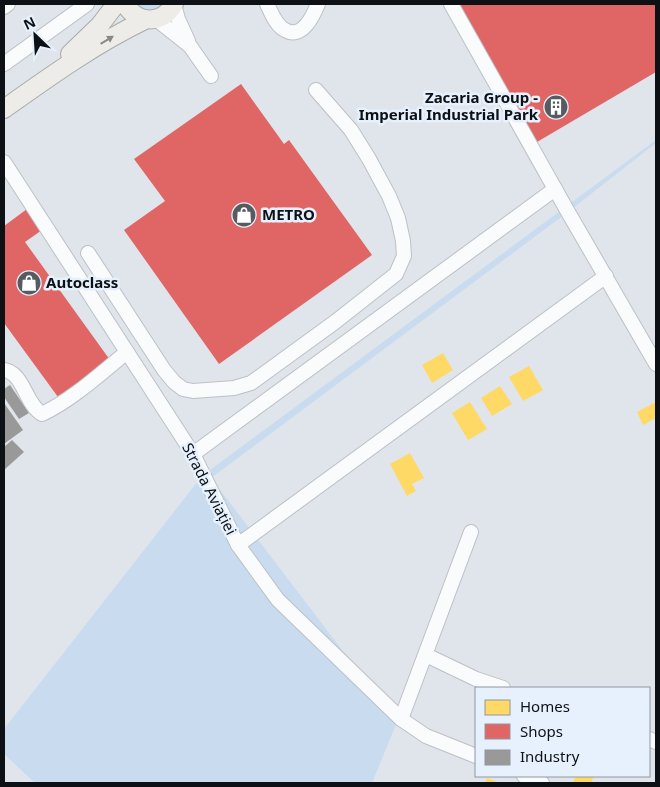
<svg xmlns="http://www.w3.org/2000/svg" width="660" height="787" font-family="'Noto Sans',sans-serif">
<rect width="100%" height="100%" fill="#dfe5eb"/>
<g fill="#c8dbef">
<polygon points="132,4 169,4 150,15"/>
<polygon points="656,140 656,143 568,212 211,478 397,722 372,783 35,783 4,754 4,729 202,476"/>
</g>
<g fill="#ffd966">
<polygon points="443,353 453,370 432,383 422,365"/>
<polygon points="529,366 543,390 523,401 509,377"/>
<polygon points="500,386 512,404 492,416 481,398"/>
<polygon points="470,402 487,429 468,440 452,413"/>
<polygon points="656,402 656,418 643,425 637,412"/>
<polygon points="410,453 424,478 412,484 416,491 407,496 390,464"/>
<polygon points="576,776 594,776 591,783 576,783 573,782"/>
<polygon points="487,778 500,783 485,783"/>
</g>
<g fill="#e06666">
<polygon points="456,4 656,4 656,72 537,142"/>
<polygon points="241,84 284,144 289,140 372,255 219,364 124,230 165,201 134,159"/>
<polygon points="27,209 42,230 25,242 110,360 58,397 4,323 4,226"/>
</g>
<g fill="#999">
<polygon points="10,385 29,413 19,419 4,397 4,389"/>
<polygon points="4,403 23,430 4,444"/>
<polygon points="12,440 24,452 4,470 4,447"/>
</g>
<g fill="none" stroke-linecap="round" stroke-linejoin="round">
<defs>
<g id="minor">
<polyline points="174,4 178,19 188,41"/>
<path d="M267 4C271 12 276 26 285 30 302 40 313 16 318 4"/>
<polyline points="451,4 568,212 656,364"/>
<polyline points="4,7 8,4"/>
<polyline points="156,19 190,46 211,76"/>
<polyline points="4,64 87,4"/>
<polyline points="4,162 193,454 238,545 278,600 401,719 426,736 476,756"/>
<polyline points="88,253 164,370 174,382 183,389 193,391 234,388 251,383 335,322 396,274 404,256 403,241 398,218 389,196 369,159 351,130 316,90"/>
<path d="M4 370C24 373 25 404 42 414 72 400 101 373 127 352"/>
<polyline points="193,454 555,189"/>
<polyline points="238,545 606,276"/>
<polyline points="426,655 476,679 503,688"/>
<polyline points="401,719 471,532"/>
<polyline points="649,739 656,742"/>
<polyline points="524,776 542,783"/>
</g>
<g id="major">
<path d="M125 4C137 24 162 25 174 4"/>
<polyline points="70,54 100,25 116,4"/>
<path d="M4 109C49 77 95 44 145 20"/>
</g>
</defs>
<use href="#minor" stroke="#bcc1c6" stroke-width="16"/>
<use href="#major" stroke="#aaaba5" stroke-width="20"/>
<use href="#minor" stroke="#fafbfc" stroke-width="14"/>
<use href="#major" stroke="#edece8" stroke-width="18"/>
</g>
<defs><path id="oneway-solid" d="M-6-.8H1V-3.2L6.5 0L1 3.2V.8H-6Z" transform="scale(1.25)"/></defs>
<use fill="#888989" href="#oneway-solid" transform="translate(107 40) rotate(-31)"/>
<defs>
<symbol id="building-disc" viewBox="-11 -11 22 22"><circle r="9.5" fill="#565b60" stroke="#e7f1fd"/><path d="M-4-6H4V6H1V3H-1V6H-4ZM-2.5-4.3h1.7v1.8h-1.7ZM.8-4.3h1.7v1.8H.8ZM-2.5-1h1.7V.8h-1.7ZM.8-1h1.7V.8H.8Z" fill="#fff"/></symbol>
<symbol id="shop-disc" viewBox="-11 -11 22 22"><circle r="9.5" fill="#565b60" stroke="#e7f1fd"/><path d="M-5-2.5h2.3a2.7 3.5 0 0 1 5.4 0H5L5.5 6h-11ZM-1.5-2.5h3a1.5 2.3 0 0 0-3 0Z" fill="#fff"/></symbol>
</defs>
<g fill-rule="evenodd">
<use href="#building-disc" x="542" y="93" width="28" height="28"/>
<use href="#shop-disc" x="230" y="201" width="28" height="28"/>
<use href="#shop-disc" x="15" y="269" width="28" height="28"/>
</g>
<g text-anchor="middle" stroke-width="5" stroke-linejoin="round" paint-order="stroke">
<g font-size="15" font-weight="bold" fill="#0d1115" stroke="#e7f1fd" text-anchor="start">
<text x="538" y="103" text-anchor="end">Zacaria Group -<tspan x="538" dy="17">Imperial Industrial Park</tspan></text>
<text x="262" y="220">METRO</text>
<text x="46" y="288">Autoclass</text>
</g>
<g font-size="15" fill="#0d1115" stroke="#e7f1fd">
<text transform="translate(209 489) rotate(63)" y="5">Strada Aviației</text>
</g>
</g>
<rect width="660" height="787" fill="none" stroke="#0d1115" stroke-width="10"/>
<rect x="475" y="687" width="175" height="90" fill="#e7f1fd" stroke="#9097a0"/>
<rect x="485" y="700" width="25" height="15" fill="#ffd966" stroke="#9097a0"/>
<text x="520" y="712" font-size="15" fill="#0d1115">Homes</text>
<rect x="485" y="724" width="25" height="15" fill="#e06666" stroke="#9097a0"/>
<text x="520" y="737" font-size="15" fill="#0d1115">Shops</text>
<rect x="485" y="750" width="25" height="15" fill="#999999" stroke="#9097a0"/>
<text x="520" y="762" font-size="15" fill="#0d1115">Industry</text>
<g transform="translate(35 35) rotate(335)" stroke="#e7f1fd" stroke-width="4" paint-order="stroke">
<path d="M0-4L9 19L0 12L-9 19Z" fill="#0d1115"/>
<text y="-8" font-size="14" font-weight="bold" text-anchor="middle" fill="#0d1115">N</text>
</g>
</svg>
